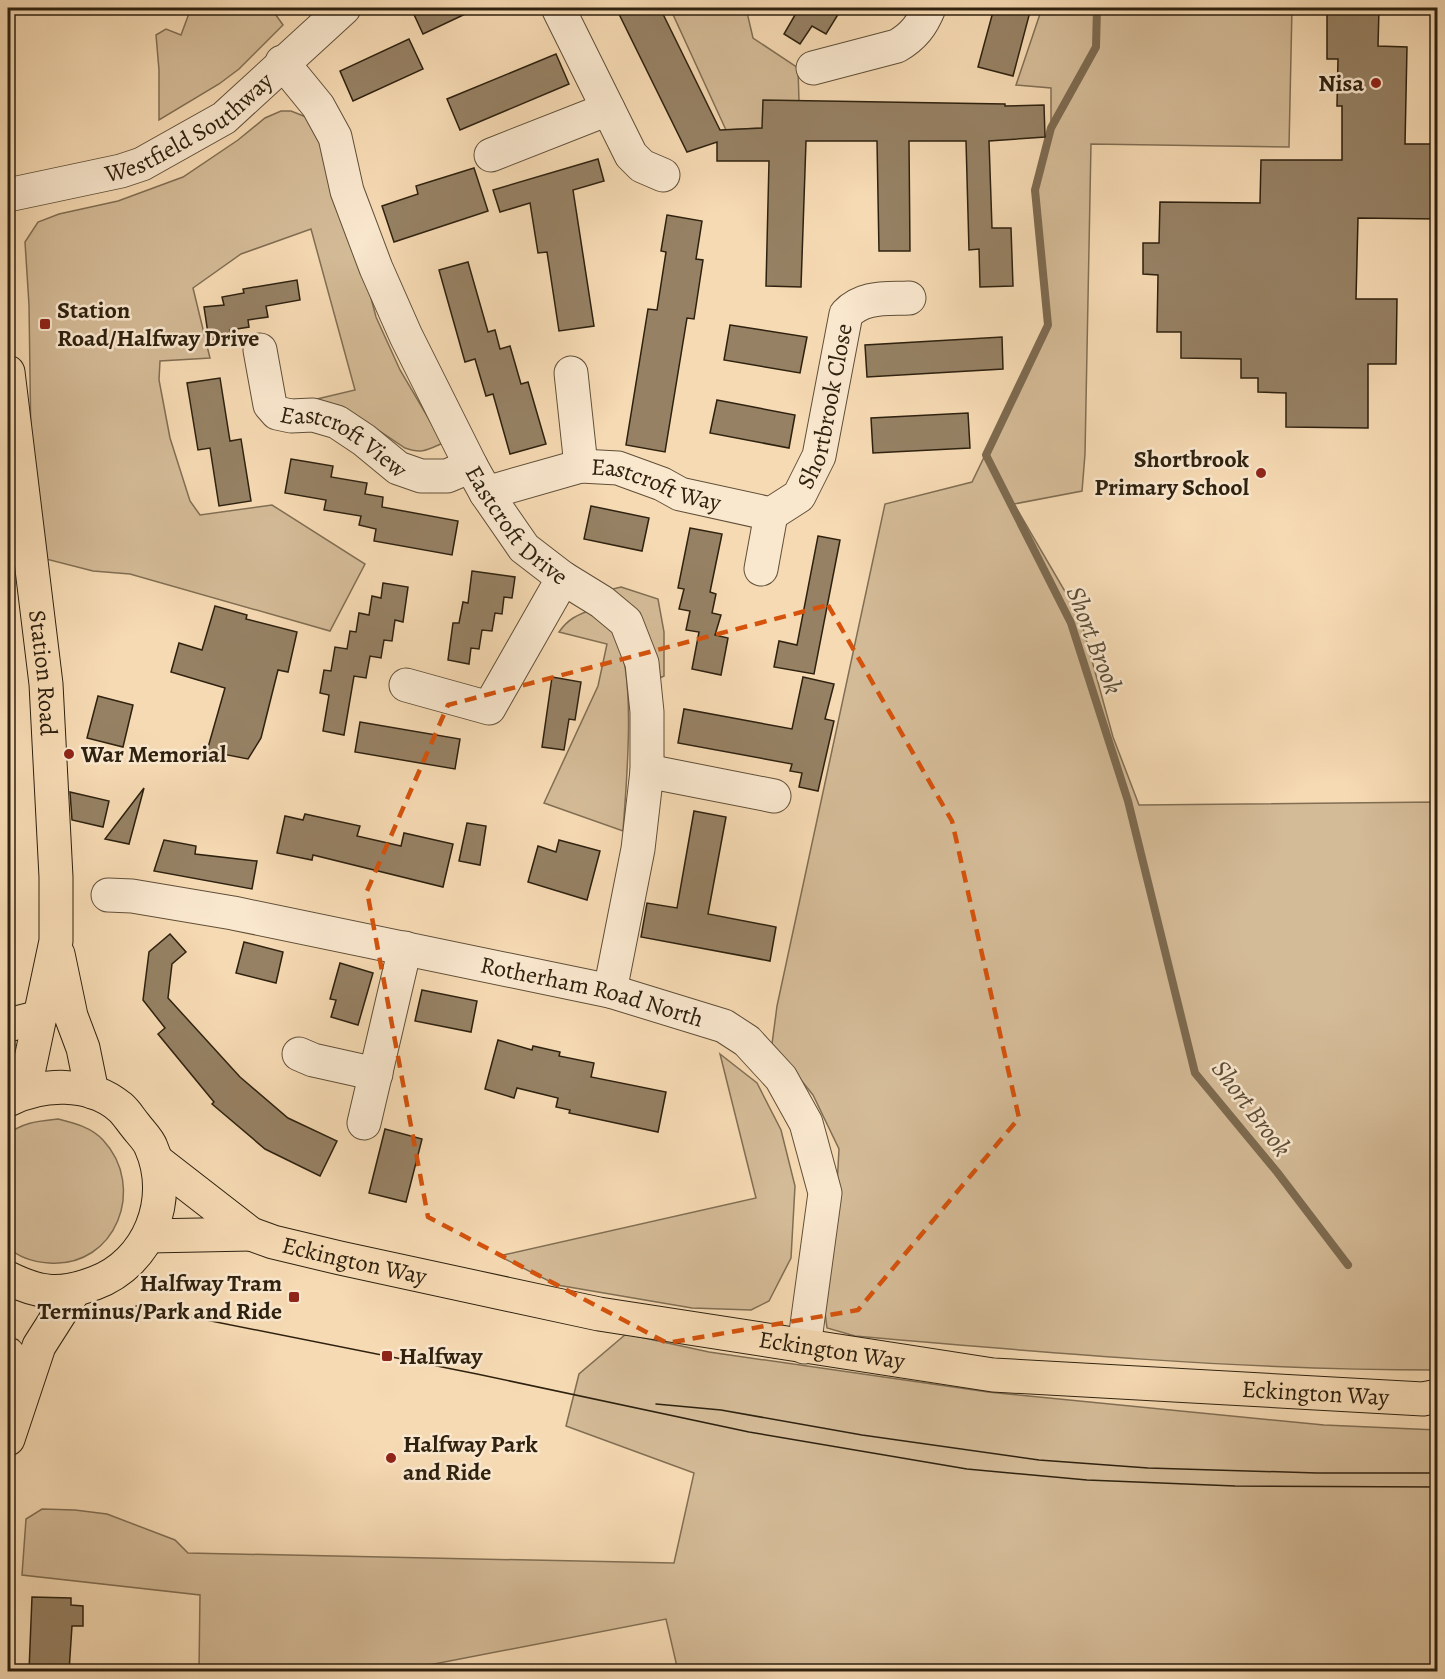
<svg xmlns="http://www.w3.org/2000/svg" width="1445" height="1679" font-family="Alegreya,serif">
<rect width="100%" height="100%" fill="#f6dab3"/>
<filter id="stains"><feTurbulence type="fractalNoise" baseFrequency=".00333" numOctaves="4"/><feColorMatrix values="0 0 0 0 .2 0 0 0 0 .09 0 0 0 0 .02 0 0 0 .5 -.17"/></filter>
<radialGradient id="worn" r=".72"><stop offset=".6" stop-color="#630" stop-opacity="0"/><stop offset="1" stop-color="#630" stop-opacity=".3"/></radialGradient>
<g fill="#d4bb97" stroke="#816e53" stroke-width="1.5">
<polygon points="191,8 271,8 283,25 239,69 219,84 159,120 159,70 156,35 166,29 181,35"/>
<polygon points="670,8 746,8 753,38 798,68 799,101 762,128 726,130"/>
<path d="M1042 8H1292L1289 147 1091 144 1085 454 1082 491 1014 504 1080 617 1113 737 1139 805 1437 802V1370C1243 1370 1049 1353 855 1336L827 1328 824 1305 835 1223 839 1149 813 1095 772 1044 777 1006 885 504 972 482 1048 325 1035 190 1051 128V88L1016 85Z"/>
<path d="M281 111H291L306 117 321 135 349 215 376 317 400 370 443 443C427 450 422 454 405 448L354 414 313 400 355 390 311 229 241 254 193 288 210 358 160 361 159 380 170 438 190 501 200 515 272 505 365 564 330 631 130 574 93 571 42 558 31 446 29 305 25 242 38 222 59 214 118 201 183 177 238 140 265 118Z"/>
<polygon points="621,587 658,599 664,632 664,676 656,680 609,590"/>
<path d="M591 610C599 618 610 627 616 637 637 674 626 787 623 831L544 803 598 686 607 644 559 632C568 619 577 615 591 610Z"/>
<polygon points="720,1054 757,1083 781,1130 795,1186 791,1258 769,1301 751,1310 692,1308 557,1285 499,1256 756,1198"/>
<path d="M58 1119C74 1123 91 1127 103 1140 147 1187 116 1268 49 1263 34 1262 19 1258 8 1247V1135C21 1122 40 1121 58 1119Z"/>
<polygon points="626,1334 709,1352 988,1392 1324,1425 1437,1430 1437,1671 678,1671 666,1619 398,1671 199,1671 200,1595 22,1575 26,1519 42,1509 75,1510 107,1514 175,1540 188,1553 674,1563 694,1473 566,1426 579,1374"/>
</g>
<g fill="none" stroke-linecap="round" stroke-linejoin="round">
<polyline stroke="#7d6a50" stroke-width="8" points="1097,8 1096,47 1051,128 1035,190 1048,325 986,455 1071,623 1128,801 1195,1073 1277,1172 1348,1265"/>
</g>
<g fill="#968164" stroke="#2e210f" stroke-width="1.5">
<polygon points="411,8 478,8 423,34"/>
<polygon points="616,8 660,8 720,130 762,128 763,100 1005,104 1005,106 1044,105 1045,137 989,141 992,228 1011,228 1013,286 980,287 979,249 969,250 966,141 909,141 910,251 879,251 877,141 806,141 801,287 766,286 769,161 717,161 717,142 687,152"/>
<polygon points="782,8 842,8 826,34 812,26 800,44 784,34 795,15"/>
<polygon points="994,8 1031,8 1013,76 978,67"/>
<polygon points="1327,8 1379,8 1378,46 1407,47 1405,144 1437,144 1437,219 1358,218 1356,299 1397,299 1396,364 1368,364 1368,428 1286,427 1286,393 1258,392 1258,378 1241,378 1241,359 1181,358 1181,332 1157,332 1158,275 1143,274 1143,243 1159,243 1160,202 1260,203 1261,160 1342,160 1342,106 1337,106 1338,59 1327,59"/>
<polygon points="409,39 423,69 353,101 340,71"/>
<polygon points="556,54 569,84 460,130 447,99"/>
<polygon points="598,159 604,181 573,190 594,326 559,331 547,252 538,253 530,203 500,212 493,190"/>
<polygon points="474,168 488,211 394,242 382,206 418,194 416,186"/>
<polygon points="667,215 702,221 696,259 703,260 694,319 687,318 665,452 626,445 648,309 657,310 666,252 661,251"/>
<polygon points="468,262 488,332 495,330 500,349 510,346 521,384 528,382 546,444 510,454 493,394 486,396 475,359 465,362 439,270"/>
<polygon points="297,280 300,300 266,306 268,317 248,320 249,327 230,330 231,336 209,340 204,307 224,305 222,297 244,293 243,289"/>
<polygon points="730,325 807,337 800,373 724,360"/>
<polygon points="1002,337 1003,369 867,377 865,345"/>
<polygon points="220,378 230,441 241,439 251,501 219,506 210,448 198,450 187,383"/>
<polygon points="717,400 795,415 789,448 710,433"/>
<polygon points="968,413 970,448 873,453 871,418"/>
<polygon points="291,459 333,466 331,477 367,483 365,494 383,497 382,507 458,521 452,555 374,541 376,529 359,525 361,516 324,510 326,500 285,493"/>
<polygon points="591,506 649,518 642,551 584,539"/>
<polygon points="690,528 722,534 710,592 716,594 712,613 721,615 715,635 728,638 721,675 692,669 699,632 686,630 690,611 679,609 684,589 678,588"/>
<polygon points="818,536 840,540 814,674 774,667 779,641 797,645"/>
<polygon points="472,571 515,577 512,598 504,597 502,614 495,613 492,631 482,630 479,649 471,648 469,664 448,660 453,623 459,623 463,602 468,603"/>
<polygon points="383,583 408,587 403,622 395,620 392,641 384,640 381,658 370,656 366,678 354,676 344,735 323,731 329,695 320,693 324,670 331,671 335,647 347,649 350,631 356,632 359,613 369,615 372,596 381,598"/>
<polygon points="215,606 247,615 246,619 297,632 288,672 278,670 261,738 248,759 207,751 225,688 171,672 179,643 202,650"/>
<polygon points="552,677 581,682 575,720 569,719 564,750 542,747"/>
<polygon points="803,677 834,684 825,719 834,721 818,791 799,787 802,773 790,771 792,764 678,743 684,709 792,729"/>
<polygon points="98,696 133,705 123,747 87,738"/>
<polygon points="360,722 460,739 455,769 355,752"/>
<polygon points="144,788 129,844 105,839"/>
<polygon points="70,792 109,801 103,827 72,820"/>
<polygon points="694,811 726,817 708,914 776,927 770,961 641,937 647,903 677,908"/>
<polygon points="305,814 360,826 357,836 401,846 404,833 453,844 443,887 313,855 312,860 277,853 285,816 303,820"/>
<polygon points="467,823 486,826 480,865 459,861"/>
<polygon points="164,840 196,846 195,854 257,861 252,889 154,871"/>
<polygon points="559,840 600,851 587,900 528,882 538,846 556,852"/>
<polygon points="170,934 186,952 172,964 168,998 240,1077 288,1118 337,1141 320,1176 265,1149 212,1104 214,1102 158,1034 165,1028 143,1000 149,952"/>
<polygon points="244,942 283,952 276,983 236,973"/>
<polygon points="340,963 373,973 358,1025 331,1017 336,1000 330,999"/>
<polygon points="422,990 477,1001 471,1032 415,1021"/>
<polygon points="498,1040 532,1050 533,1046 560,1052 559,1056 594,1063 591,1077 666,1092 658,1132 569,1113 570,1110 556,1107 558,1098 517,1088 514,1098 485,1089"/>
<polygon points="385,1129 422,1139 406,1202 369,1193"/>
<polygon points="32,1597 71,1598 71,1605 83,1606 83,1626 72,1626 69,1671 29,1671"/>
</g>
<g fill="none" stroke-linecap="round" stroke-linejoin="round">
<defs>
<g id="minor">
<polyline points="558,8 631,155 642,166 663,175"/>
<path id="s1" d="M282 62 318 106 335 137 347 191 376 268 406 336 471 466 486 493 524 548 563 578 602 602 626 622 642 663 647 712V771L638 849 610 991"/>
<path d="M813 68 897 46C914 36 922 25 929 8"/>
<polyline points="491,155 608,109"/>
<path id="s2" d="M8 195 121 171 142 164 224 118 344 8"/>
<path id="s3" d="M260 350 270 405 277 413 291 416 313 415 337 422 364 440 398 468 421 476H447L471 466"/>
<polyline points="571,373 581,466"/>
<path id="s4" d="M486 493 581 466 618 468 662 484 680 494 771 514"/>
<path id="s5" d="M771 514 799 496 819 456 846 314C863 296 885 299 909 298"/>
<polyline points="761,569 771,514"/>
<polyline points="406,685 489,708 563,578"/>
<polyline points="647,771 774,796"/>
<path id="s6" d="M108 895 132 896 233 913 610 991 724 1026 747 1041 781 1078 806 1123 825 1193 804 1347"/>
<polyline points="299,1054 313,1060 376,1074"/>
<polyline points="364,1123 405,948"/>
</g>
<g id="major">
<path id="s7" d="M8 372 46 684 56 877V941L24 1092"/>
<polyline points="58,954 71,1016 83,1048 92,1092"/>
<polyline points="8,1025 40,1017"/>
<path d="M8 1100C42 1083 89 1081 120 1107 126 1112 130 1119 135 1125 140 1132 148 1139 151 1147 174 1199 149 1263 95 1283 61 1296 40 1294 8 1278"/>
<path id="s8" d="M157 1161 251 1234 273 1242 340 1258 599 1314 993 1375 1423 1399 1438 1396"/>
<polyline points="149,1236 251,1234"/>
<polyline points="8,1354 8,1382"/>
<polyline points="8,1439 39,1346 74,1291"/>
</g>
</defs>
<use href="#minor" stroke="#604f38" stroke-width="35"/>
<use href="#major" stroke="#2e210f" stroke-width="35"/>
<use href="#minor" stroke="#f9e7ce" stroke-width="33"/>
<use href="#major" stroke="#f6dab3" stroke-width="33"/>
<g stroke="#2e210f" stroke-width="1.5">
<polyline points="136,1306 477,1374 749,1432 967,1469 1087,1480 1235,1486 1438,1487"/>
<polyline points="656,1404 721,1410 862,1435 1039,1460 1148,1468 1317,1473 1438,1473"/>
</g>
</g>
<path fill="none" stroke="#d5530c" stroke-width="4.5" stroke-dasharray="12 8" stroke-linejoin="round" d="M828 605 952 821 1019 1118 858 1310 667 1343 428 1217 367 891 448 705Z"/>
<g fill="#8f2418" stroke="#f9e7ce" stroke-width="2">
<circle cx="1376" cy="83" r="6"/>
<rect x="39" y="318" width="12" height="12" rx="3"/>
<circle cx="1261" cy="473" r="6"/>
<circle cx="69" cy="754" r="6"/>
<rect x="288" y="1291" width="12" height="12" rx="3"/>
<rect x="381" y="1350" width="12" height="12" rx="3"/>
<circle cx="391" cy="1458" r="6"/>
</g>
<g text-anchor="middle" stroke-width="5" stroke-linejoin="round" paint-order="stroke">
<g font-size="24" font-weight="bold" fill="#2e210f" stroke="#f9e7ce" text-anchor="start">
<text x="1364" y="91" text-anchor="end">Nisa</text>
<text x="57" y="318">Station<tspan x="57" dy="28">Road/Halfway Drive</tspan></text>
<text x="1249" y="467" text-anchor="end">Shortbrook<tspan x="1249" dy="28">Primary School</tspan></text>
<text x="81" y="762">War Memorial</text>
<text x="282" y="1291" text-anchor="end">Halfway Tram<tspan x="282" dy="28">Terminus/Park and Ride</tspan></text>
<text x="399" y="1364">Halfway</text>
<text x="403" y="1452">Halfway Park<tspan x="403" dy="28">and Ride</tspan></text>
</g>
<g font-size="24" fill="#2e210f" stroke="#f9e7ce">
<text dy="8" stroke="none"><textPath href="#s2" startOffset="196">Westfield Southway</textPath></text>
<text dy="8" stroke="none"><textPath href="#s5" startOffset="128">Shortbrook Close</textPath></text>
<text dy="8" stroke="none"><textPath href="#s3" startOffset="141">Eastcroft View</textPath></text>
<text dy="8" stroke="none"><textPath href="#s4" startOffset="177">Eastcroft Way</textPath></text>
<text dy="8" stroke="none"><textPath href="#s1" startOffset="525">Eastcroft Drive</textPath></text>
<text dy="8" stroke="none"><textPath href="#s7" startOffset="303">Station Road</textPath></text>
<text dy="8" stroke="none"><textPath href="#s6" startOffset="494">Rotherham Road North</textPath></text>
<text dy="8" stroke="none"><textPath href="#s8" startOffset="226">Eckington Way</textPath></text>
<text dy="8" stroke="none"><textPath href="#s8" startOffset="712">Eckington Way</textPath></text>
<text dy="8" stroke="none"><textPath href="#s8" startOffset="1198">Eckington Way</textPath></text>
</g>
<g font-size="26" font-style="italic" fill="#5c4c35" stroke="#f9e7ce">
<text transform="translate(1095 640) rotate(69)" y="9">Short Brook</text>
<text transform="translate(1252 1108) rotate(53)" y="9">Short Brook</text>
</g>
</g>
<rect width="1445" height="1679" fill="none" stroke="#f6dab3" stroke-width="30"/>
<rect x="9" y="9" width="1427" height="1661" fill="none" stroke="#2e210f" stroke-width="3"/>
<rect x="15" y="15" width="1415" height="1649" fill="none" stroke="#2e210f" stroke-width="1.5"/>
<rect width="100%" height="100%" filter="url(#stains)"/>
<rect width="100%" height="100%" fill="url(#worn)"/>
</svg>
